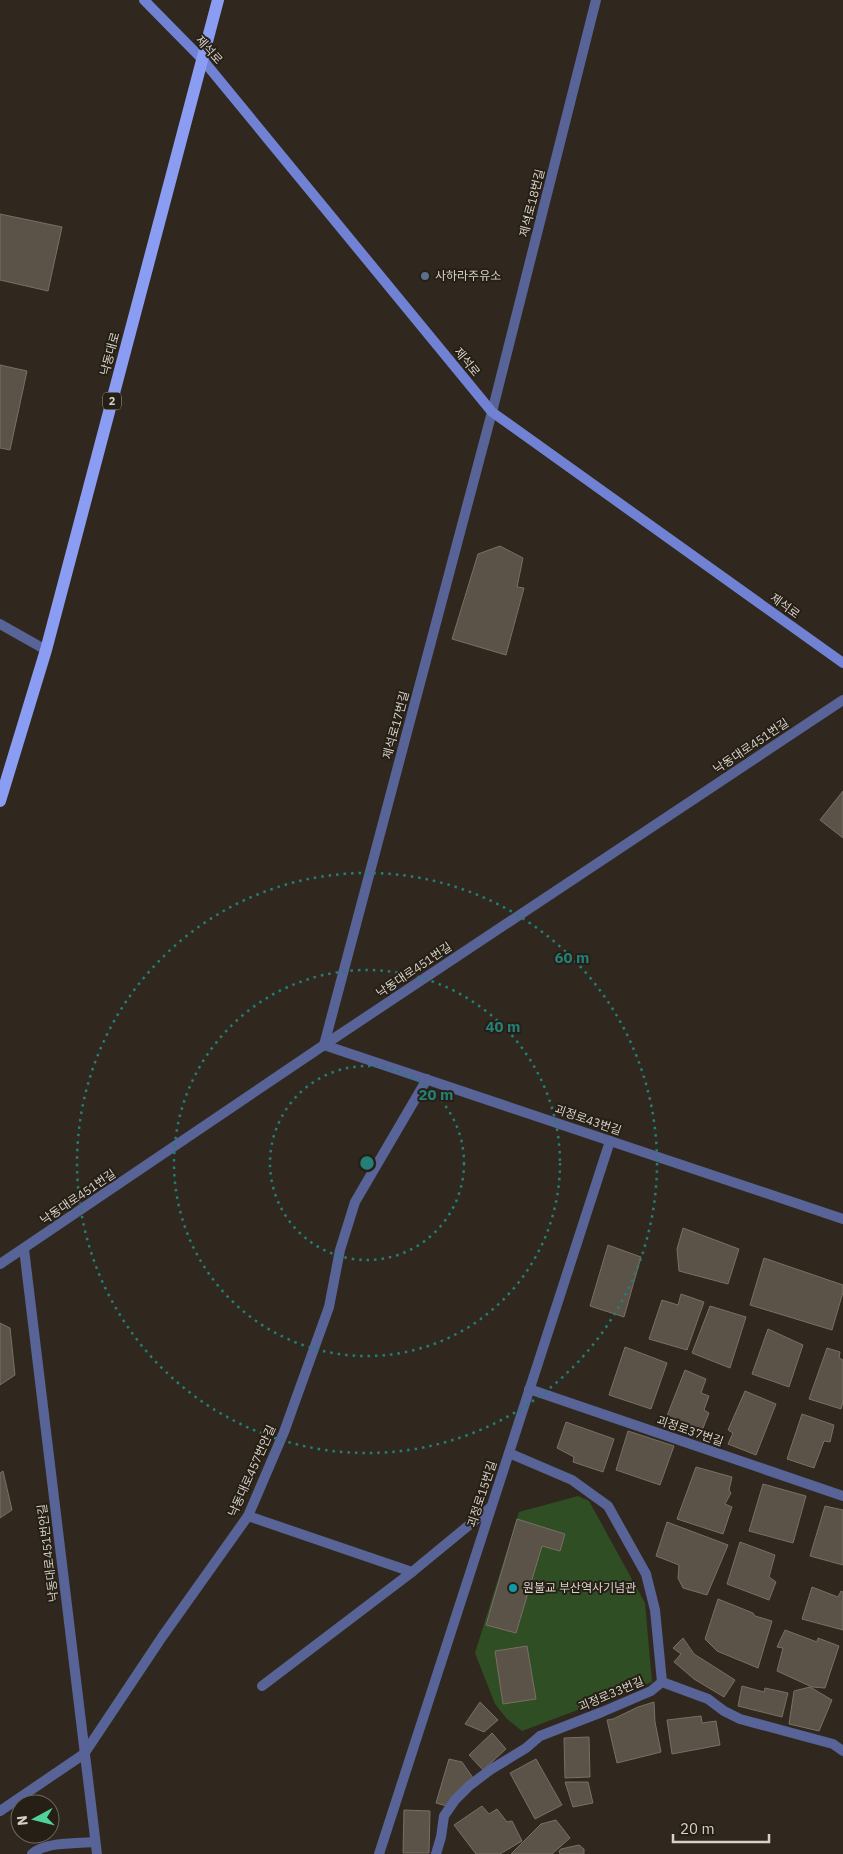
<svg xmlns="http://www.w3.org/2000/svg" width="843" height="1854" font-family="'IBM Plex Sans','Noto Sans KR',sans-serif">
<rect width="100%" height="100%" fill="#30281e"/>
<polygon fill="#2f4e23" points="578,1496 589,1501 645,1603 652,1682 522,1731 507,1719 495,1704 475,1653 519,1512"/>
<g fill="#5c5348" stroke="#787064">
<polygon points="0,214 62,227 48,291 0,280"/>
<polygon points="0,365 27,371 10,450 0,448"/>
<polygon points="500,546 523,558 517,587 524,588 506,655 452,639 478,554"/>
<polygon points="843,791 843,838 820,820"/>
<polygon points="683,1228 739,1249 728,1284 679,1271 677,1249"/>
<polygon points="608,1245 641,1257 624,1317 590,1306"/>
<polygon points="764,1258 843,1285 843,1292 832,1330 750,1305"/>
<polygon points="681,1294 704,1302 687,1350 649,1339 662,1300 678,1305"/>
<polygon points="710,1306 746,1317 730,1368 692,1353"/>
<polygon points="0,1323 10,1328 15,1375 0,1385"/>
<polygon points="768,1329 803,1345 789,1387 752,1374"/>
<polygon points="625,1347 667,1363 651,1409 609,1395"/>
<polygon points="827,1348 840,1352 839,1358 843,1360 843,1402 841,1409 809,1399"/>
<polygon points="685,1370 706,1379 701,1393 709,1396 704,1410 709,1413 701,1433 665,1421"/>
<polygon points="745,1391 776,1404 756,1455 728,1444 733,1433 728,1430"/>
<polygon points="802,1414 834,1425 830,1442 824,1441 814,1468 787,1459"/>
<polygon points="566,1422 614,1439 603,1472 573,1462 574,1457 557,1448"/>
<polygon points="628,1431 674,1446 660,1485 616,1470"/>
<polygon points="696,1467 732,1477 729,1490 731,1493 725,1504 732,1507 723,1534 677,1519"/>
<polygon points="3,1471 12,1510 0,1518 0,1473"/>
<polygon points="763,1484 806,1496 793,1543 749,1531"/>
<polygon points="825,1506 843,1510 843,1565 810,1556"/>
<polygon points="517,1519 565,1534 560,1551 542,1546 516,1633 486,1625"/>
<polygon points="667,1522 728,1545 707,1595 683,1588 678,1578 679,1565 656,1556"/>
<polygon points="740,1542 775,1555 769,1577 776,1582 769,1600 727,1584"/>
<polygon points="812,1587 838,1597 841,1591 843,1592 843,1630 802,1619"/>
<polygon points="718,1599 753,1613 755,1616 772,1621 758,1668 717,1651 705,1639"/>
<polygon points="785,1630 817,1642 818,1638 839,1646 825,1688 812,1687 777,1671 783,1648 777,1647"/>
<polygon points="683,1638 694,1654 735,1680 724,1697 694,1679 674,1662 681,1654 673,1648"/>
<polygon points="527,1646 536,1699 503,1704 495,1651"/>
<polygon points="742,1686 764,1692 765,1688 788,1693 782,1717 738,1706"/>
<polygon points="810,1687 832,1700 819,1731 789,1724 794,1691"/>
<polygon points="480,1702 498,1720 484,1732 465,1724"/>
<polygon points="654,1702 655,1722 661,1752 617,1763 607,1720 613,1719 638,1707"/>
<polygon points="701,1716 702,1723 716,1721 720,1745 672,1754 667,1720"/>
<polygon points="492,1733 506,1749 483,1770 469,1755"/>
<polygon points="589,1737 590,1777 565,1778 564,1738"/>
<polygon points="449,1759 462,1762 473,1778 447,1806 436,1803"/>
<polygon points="536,1759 562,1805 535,1819 510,1773"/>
<polygon points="565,1782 588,1782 593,1803 573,1807"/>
<polygon points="482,1806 489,1814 497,1809 507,1822 512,1821 522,1841 500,1854 476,1854 454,1825"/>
<polygon points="404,1810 430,1811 429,1853 403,1853"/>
<polygon points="556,1820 570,1838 552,1854 511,1854 541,1824"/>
<polygon points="579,1845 584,1849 584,1854 560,1854 559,1851 561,1849"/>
</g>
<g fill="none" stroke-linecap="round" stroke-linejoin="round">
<g stroke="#586397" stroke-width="10">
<polyline points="24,1249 97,1854"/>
<polyline points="529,1389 843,1496"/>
<polyline points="509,1453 572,1480 608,1506 646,1574 655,1610 662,1682"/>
<polyline points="248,1516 412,1572"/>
<polyline points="262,1686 412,1572 491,1507"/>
<polyline points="0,1811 84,1754 162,1637 248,1516 284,1432 329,1307 340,1250 355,1202 427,1079"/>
<path d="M32 1854C44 1842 79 1843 95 1842"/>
<polyline points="379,1854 610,1141"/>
<polyline points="436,1854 441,1837 444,1816 455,1800 469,1786 490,1770 526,1748 540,1736 602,1712 651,1691 662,1682 708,1699 724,1711 740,1719 833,1744 843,1751"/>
</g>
<g stroke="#586397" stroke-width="10">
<polyline points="596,0 492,412 324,1045 843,1219"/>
<polyline points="0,624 46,650"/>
<polyline points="0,1264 324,1045 843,700"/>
</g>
<polyline stroke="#7182d5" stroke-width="10" points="144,0 202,59 492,412 843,663"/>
<polyline stroke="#8b9df3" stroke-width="12" points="0,801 46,650 218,0"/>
</g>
<g fill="none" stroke="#237f77" stroke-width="2.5" stroke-dasharray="2.5 5">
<circle cx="367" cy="1163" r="97"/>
<circle cx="367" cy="1163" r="193"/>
<circle cx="367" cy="1163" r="290"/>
</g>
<circle fill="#5c6f8a" stroke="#261f15" stroke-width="2" cx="425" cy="276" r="5"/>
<circle fill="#0f9aa8" stroke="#261f15" stroke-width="2" cx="513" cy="1588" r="5"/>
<g text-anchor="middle" stroke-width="4" stroke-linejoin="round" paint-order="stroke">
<rect fill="#261f15" stroke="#a19c94" stroke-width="1" x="103" y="392.5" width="18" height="17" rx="4"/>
<g font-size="11" font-weight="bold" fill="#d6d2cb">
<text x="112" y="405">2</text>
</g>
<g font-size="12" fill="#d6d2cb" stroke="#261f15">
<text transform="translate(209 50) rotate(48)" y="4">제석로</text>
<text transform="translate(532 203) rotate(-76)" y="4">제석로18번길</text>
<text transform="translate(110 354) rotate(-75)" y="4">낙동대로</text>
<text transform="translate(467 362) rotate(51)" y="4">제석로</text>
<text transform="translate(785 606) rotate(36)" y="4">제석로</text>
<text transform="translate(396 725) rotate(-75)" y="4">제석로17번길</text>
<text transform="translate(751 746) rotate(-34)" y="4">낙동대로451번길</text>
<text transform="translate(414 970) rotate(-34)" y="4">낙동대로451번길</text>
<text transform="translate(588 1120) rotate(19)" y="4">괴정로43번길</text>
<text transform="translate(78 1197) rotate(-34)" y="4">낙동대로451번길</text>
<text transform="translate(690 1431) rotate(19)" y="4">괴정로37번길</text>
<text transform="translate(252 1471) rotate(-66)" y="4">낙동대로457번안길</text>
<text transform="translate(482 1494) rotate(-72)" y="4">괴정로15번길</text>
<text transform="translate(48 1553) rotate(-97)" y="4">낙동대로451번안길</text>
<text transform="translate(611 1694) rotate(-23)" y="4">괴정로33번길</text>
</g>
<g font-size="12" fill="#d6d2cb" stroke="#261f15" text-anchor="start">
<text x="435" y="280">사하라주유소</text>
<text x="523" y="1592">원불교 부산역사기념관</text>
</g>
</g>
<circle cx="367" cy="1163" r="8" fill="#237f77" stroke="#261f15" stroke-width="2.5"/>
<g font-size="15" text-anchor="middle" font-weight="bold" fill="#237f77" stroke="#261f15" stroke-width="4" stroke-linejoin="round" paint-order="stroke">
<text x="572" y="963">60 m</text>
<text x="503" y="1032">40 m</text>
<text x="436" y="1100">20 m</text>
</g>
<g transform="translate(35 1819) rotate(263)"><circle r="24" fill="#261f15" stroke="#6c675e"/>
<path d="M0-4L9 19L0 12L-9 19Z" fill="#50d398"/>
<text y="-8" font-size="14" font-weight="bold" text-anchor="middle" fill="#d6d2cb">N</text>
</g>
<path d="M673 1834v8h96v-8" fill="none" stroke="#d6d2cb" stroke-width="2.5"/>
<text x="680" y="1834" font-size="15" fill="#d6d2cb" stroke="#261f15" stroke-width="4" paint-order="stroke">20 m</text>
</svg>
